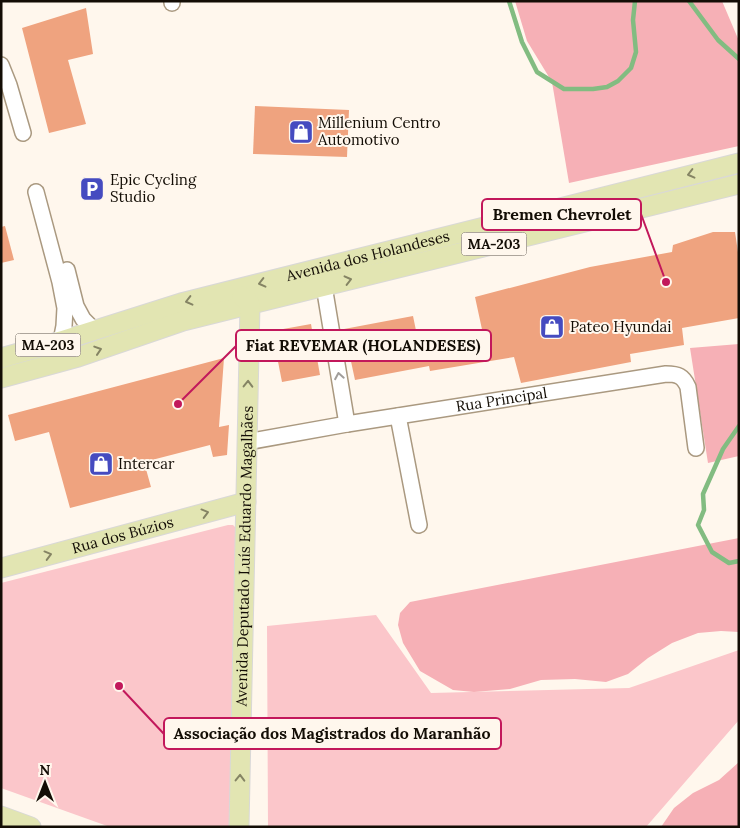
<svg xmlns="http://www.w3.org/2000/svg" width="740" height="828" font-family="Lora,serif">
<rect width="100%" height="100%" fill="#fff7ed"/>
<g fill="#fbc6ca">
<polygon points="228,525 233,525 238,530 233,827 110,827 1,788 1,583"/>
<polygon points="376,615 431,693 629,688 739,650 739,720 646,827 268,827 267,626"/>
</g>
<g fill="#f6b0b6">
<polygon points="515,1 722,1 739,41 739,146 569,183 552,82 527,41"/>
<polygon points="739,344 739,456 708,463 690,348"/>
<polygon points="739,538 739,632 721,631 698,633 672,643 648,658 628,674 606,682 575,679 541,680 510,689 474,692 453,690 420,671 403,643 398,625 400,613 410,602"/>
<polygon points="739,762 739,827 661,827 674,808 693,793 719,780"/>
</g>
<g fill="none" stroke-linecap="round" stroke-linejoin="round">
<g stroke="#82bc81" stroke-width="4.5">
<polyline points="509,1 522,42 537,72 564,89 593,89 607,87 618,81 631,68 636,52 633,20 635,1"/>
<polyline points="689,1 718,40 739,59"/>
<polyline points="739,426 723,449 703,494 704,510 698,525 712,552 729,563 739,561"/>
</g>
</g>
<g fill="#efa37f">
<polygon points="86,8 93,54 68,60 86,124 49,133 22,28"/>
<polygon points="255,106 349,110 347,157 253,154"/>
<polygon points="5,226 14,260 1,263 1,227"/>
<polygon points="713,232 735,232 739,259 739,318 682,328 684,345 630,354 631,362 521,383 514,357 430,371 429,366 355,380 344,329 413,316 419,345 483,334 475,297 590,267 672,252 673,245"/>
<polygon points="311,324 320,375 282,382 272,331"/>
<polygon points="224,358 219,427 229,425 227,455 213,457 210,445 144,462 151,487 70,508 49,432 15,441 8,415"/>
</g>
<g fill="none" stroke-linecap="round" stroke-linejoin="round">
<defs>
<g id="minor">
<polyline points="172,3 172,1"/>
<polyline points="1,65 9,85 23,133"/>
<polyline points="36,192 60,282 65,308 64,326 61,341"/>
<polyline points="67,270 76,306 83,319 95,331"/>
<polyline points="324,286 347,424"/>
<polyline points="398,416 419,525"/>
<path id="s1" d="M247 442 347 424 666 374C678 374 683 376 688 387L696 448"/>
</g>
<g id="major">
<path id="s2" d="M1 358 61 341 181 303 739 163"/>
<polyline points="1,378 78,357 183,321 739,184"/>
<path id="s3" d="M1 568 246 502"/>
<polyline points="1,816 31,827"/>
<path id="s4" d="M239 827 250 304 242 296"/>
</g>
</defs>
<use href="#minor" stroke="#aa9980" stroke-width="18"/>
<use href="#major" stroke="#d9d8d7" stroke-width="21"/>
<use href="#minor" stroke="#fff" stroke-width="15"/>
<use href="#major" stroke="#e2e5b2" stroke-width="19"/>
</g>
<defs><path id="oneway-chevron" d="M-2-3.5L2.5 0L-2 3.5" fill="none" stroke-width="1.6" stroke-linecap="round" stroke-linejoin="round" transform="scale(1.25)"/></defs>
<g stroke="#858464">
<use href="#oneway-chevron" transform="translate(691 174) rotate(166)"/>
<use href="#oneway-chevron" transform="translate(348 280) rotate(-14)"/>
<use href="#oneway-chevron" transform="translate(262 283) rotate(166)"/>
<use href="#oneway-chevron" transform="translate(189 301) rotate(166)"/>
<use href="#oneway-chevron" transform="translate(98 350) rotate(-18)"/>
<use href="#oneway-chevron" transform="translate(248 384) rotate(-89)"/>
<use href="#oneway-chevron" transform="translate(205 513) rotate(-15)"/>
<use href="#oneway-chevron" transform="translate(48 555) rotate(-15)"/>
<use href="#oneway-chevron" transform="translate(240 778) rotate(-89)"/>
</g>
<use stroke="#a19e9b" href="#oneway-chevron" transform="translate(339 376) rotate(-100)"/>
<defs>
<symbol id="shop-square" viewBox="-11 -11 22 22"><rect x="-9" y="-9" width="18" height="18" rx="4" fill="#454bc0" stroke="#fff7ed"/><path d="M-5-2.5h2.3a2.7 3.5 0 0 1 5.4 0H5L5.5 6h-11ZM-1.5-2.5h3a1.5 2.3 0 0 0-3 0Z" fill="#fff"/></symbol>
<symbol id="parking-square" viewBox="-11 -11 22 22"><rect x="-9" y="-9" width="18" height="18" rx="4" fill="#454bc0" stroke="#fff7ed"/><path d="M-3.5-5.5H1a3.5 3.5 0 0 1 0 7H-1V5.5H-3.5ZM-1-3.4V-.6H.8a1.4 1.4 0 0 0 0-2.8Z" fill="#fff"/></symbol>
</defs>
<g fill-rule="evenodd">
<use href="#shop-square" x="287" y="118" width="28" height="28"/>
<use href="#parking-square" x="78" y="175" width="28" height="28"/>
<use href="#shop-square" x="538" y="313" width="28" height="28"/>
<use href="#shop-square" x="87" y="450" width="28" height="28"/>
</g>
<g text-anchor="middle" stroke-width="4" stroke-linejoin="round" paint-order="stroke">
<g fill="#fff7ed" stroke="#5a534b" stroke-width="1">
<rect x="461.5" y="232.5" width="65" height="23" rx="4"/>
<rect x="15.5" y="333.5" width="65" height="23" rx="4"/>
</g>
<g font-size="14" font-weight="bold" fill="#130d05">
<text x="494" y="249">MA-203</text>
<text x="48" y="350">MA-203</text>
</g>
<g font-size="15" fill="#130d05" stroke="#fff7ed" text-anchor="start">
<text x="318" y="128">Millenium Centro<tspan x="318" dy="17">Automotivo</tspan></text>
<text x="110" y="185">Epic Cycling<tspan x="110" dy="17">Studio</tspan></text>
<text x="570" y="332">Pateo Hyundai</text>
<text x="118" y="469">Intercar</text>
</g>
<g font-size="15" fill="#130d05" stroke="#fff7ed">
<text dy="5" stroke="none"><textPath href="#s2" startOffset="381">Avenida dos Holandeses</textPath></text>
<text dy="5" stroke="none"><textPath href="#s1" startOffset="258">Rua Principal</textPath></text>
<text dy="5" stroke="none"><textPath href="#s3" startOffset="126">Rua dos Búzios</textPath></text>
<text dy="5" stroke="none"><textPath href="#s4" startOffset="271">Avenida Deputado Luís Eduardo Magalhães</textPath></text>
</g>
</g>
<path fill="none" stroke="#c2185b" stroke-width="2" d="M666 282L641 214M178 404L236 346M119 686L164 734"/>
<g fill="#c2185b" stroke="#fff7ed" stroke-width="2">
<circle cx="666" cy="282" r="5"/>
<circle cx="178" cy="404" r="5"/>
<circle cx="119" cy="686" r="5"/>
</g>
<g fill="#fff7ed" stroke="#c2185b" stroke-width="2">
<rect x="482" y="199" width="159" height="31" rx="5"/>
<rect x="236" y="330" width="255" height="31" rx="5"/>
<rect x="164" y="718" width="337" height="31" rx="5"/>
</g>
<g font-size="16" text-anchor="middle" font-weight="bold" fill="#130d05">
<text x="562" y="220">Bremen Chevrolet</text>
<text x="363" y="351">Fiat REVEMAR (HOLANDESES)</text>
<text x="332" y="739">Associação dos Magistrados do Maranhão</text>
</g>
<rect width="740" height="828" fill="none" stroke="#130d05" stroke-width="5"/>
<g transform="translate(45 783)" stroke="#fff7ed" stroke-width="4" paint-order="stroke">
<path d="M0-4L9 19L0 12L-9 19Z" fill="#130d05"/>
<text y="-8" font-size="14" font-weight="bold" text-anchor="middle" fill="#130d05">N</text>
</g>
</svg>
